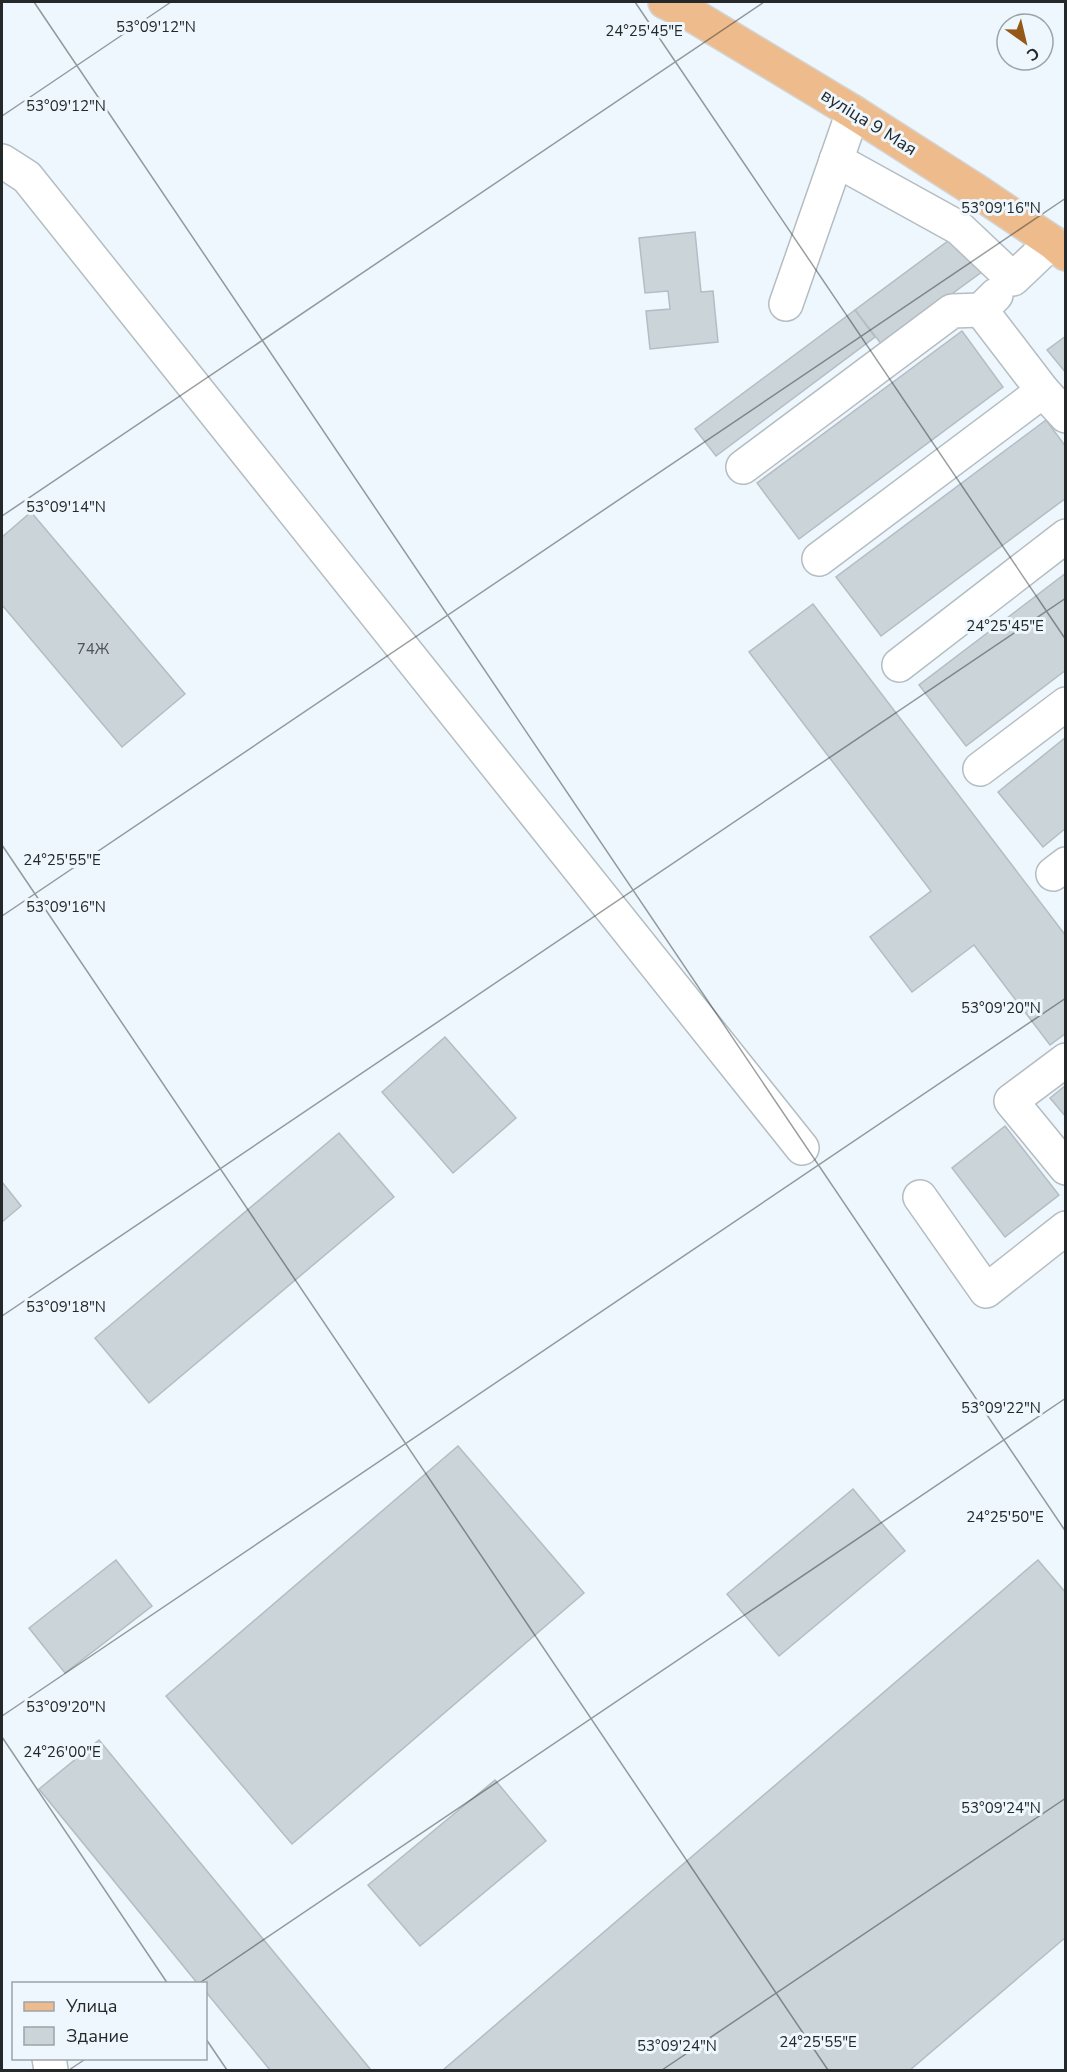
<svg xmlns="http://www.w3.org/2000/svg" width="1067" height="2072" font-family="'Nunito Sans',sans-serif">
<rect width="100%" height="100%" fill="#eef7fd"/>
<g fill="#cad4d9" stroke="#b4bdc3" stroke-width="1.5">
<polygon points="695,232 701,292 713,291 718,342 650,349 646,311 670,309 668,291 645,293 639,238"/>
<polygon points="956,235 983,271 882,345 855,310"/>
<polygon points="855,310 875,337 716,456 695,429"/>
<polygon points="962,331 1003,387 799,539 757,483"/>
<polygon points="1066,336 1066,373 1047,350"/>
<polygon points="1046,420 1066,447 1066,498 881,636 836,577"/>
<polygon points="31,512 185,694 122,747 2,605 2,537"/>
<polygon points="1066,573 1066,670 966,746 919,685"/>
<polygon points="813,604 1066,936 1066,1033 1050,1045 974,945 912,992 870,937 931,891 749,652"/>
<polygon points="1066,737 1066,828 1043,847 998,792"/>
<polygon points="445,1037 516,1118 453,1173 382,1092"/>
<polygon points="1066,1085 1066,1117 1050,1098"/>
<polygon points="1005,1126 1059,1195 1005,1237 952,1168"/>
<polygon points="339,1133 394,1197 149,1403 95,1338"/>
<polygon points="2,1182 21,1206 2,1222"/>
<polygon points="458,1446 584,1593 292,1844 166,1696"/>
<polygon points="853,1489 905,1551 779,1656 727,1594"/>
<polygon points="116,1560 152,1606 65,1673 29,1628"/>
<polygon points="1038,1560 1066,1593 1066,1937 910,2070 443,2070"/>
<polygon points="99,1740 371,2070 270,2070 206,1992 206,1984 198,1984 39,1789"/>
<polygon points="495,1780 546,1841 420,1946 368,1885"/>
</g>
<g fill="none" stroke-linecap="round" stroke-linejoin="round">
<defs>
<g id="minor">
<polyline points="836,160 959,228 1013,279 1052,242"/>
<polyline points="2,161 27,177 802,1148"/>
<polyline points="996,295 981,310 1043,391 1066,416"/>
<polyline points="786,304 853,112"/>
<polyline points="743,467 952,311 981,310"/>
<polyline points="819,559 1043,391"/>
<polyline points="899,665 1066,536"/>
<polyline points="980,769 1066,704"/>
<polyline points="1053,874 1066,864"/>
<polyline points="1066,1060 1011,1101 1066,1168"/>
<polyline points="920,1197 986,1291 1066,1228"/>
<polyline points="49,2058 51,2070"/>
</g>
<polyline id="major" points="665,2 694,16 853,112 978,192 1052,242 1066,254"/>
</defs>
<use href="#minor" stroke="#b4bdc2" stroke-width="36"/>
<use href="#major" stroke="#d3d4d4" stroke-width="36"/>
<use href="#minor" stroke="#fff" stroke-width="33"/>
<use href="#major" stroke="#eebc8c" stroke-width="33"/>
</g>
<path fill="none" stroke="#242829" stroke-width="1.5" stroke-opacity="0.45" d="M34 2 1066 1532M635 2 1066 640M2 116 171 2M2 516 764 2M2 845 828 2070M2 916 1066 198M2 1316 1066 598M2 1716 1066 998M2 1737 168 1984M198 1984 1066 1398M206 2039 227 2070M69 2070 87 2058M662 2070 1066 1798"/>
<g text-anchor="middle" stroke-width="6" stroke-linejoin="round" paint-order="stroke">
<g font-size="15" fill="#4e5355">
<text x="93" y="654">74Ж</text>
</g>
<g font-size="18" fill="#242829" stroke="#eef7fd">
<text transform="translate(869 122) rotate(32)" y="6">вуліца 9 Мая</text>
</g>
</g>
<g font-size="15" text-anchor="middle" fill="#242829" stroke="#eef7fd" stroke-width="6" stroke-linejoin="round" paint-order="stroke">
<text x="156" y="32">53°09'12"N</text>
<text x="644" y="36">24°25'45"E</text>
<text x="66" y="111">53°09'12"N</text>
<text x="1001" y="213">53°09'16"N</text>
<text x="66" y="512">53°09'14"N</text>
<text x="1005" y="631">24°25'45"E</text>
<text x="62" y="865">24°25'55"E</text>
<text x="66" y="912">53°09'16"N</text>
<text x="1001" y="1013">53°09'20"N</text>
<text x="66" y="1312">53°09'18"N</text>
<text x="1001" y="1413">53°09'22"N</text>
<text x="1005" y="1522">24°25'50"E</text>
<text x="66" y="1712">53°09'20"N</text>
<text x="62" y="1757">24°26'00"E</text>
<text x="1001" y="1813">53°09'24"N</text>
<text x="818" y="2047">24°25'55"E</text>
<text x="677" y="2051">53°09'24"N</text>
</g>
<rect width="1067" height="2072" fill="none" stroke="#242829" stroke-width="6"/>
<rect x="12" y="1982" width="195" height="78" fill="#eef7fd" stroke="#9da4a8" stroke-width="1.5"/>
<rect x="24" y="2002" width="30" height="9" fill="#eebc8c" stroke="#9da4a8" stroke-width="1.5"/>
<text x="66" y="2012" font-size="18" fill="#242829">Улица</text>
<rect x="24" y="2027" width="30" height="18" fill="#cad4d9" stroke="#9da4a8" stroke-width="1.5"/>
<text x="66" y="2042" font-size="18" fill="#242829">Здание</text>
<g transform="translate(1025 42) rotate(146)"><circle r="28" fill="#eef7fd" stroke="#9da4a8" stroke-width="1.5"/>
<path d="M0-4.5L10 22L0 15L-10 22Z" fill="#945819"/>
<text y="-9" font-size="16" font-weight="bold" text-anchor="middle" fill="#242829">С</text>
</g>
</svg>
